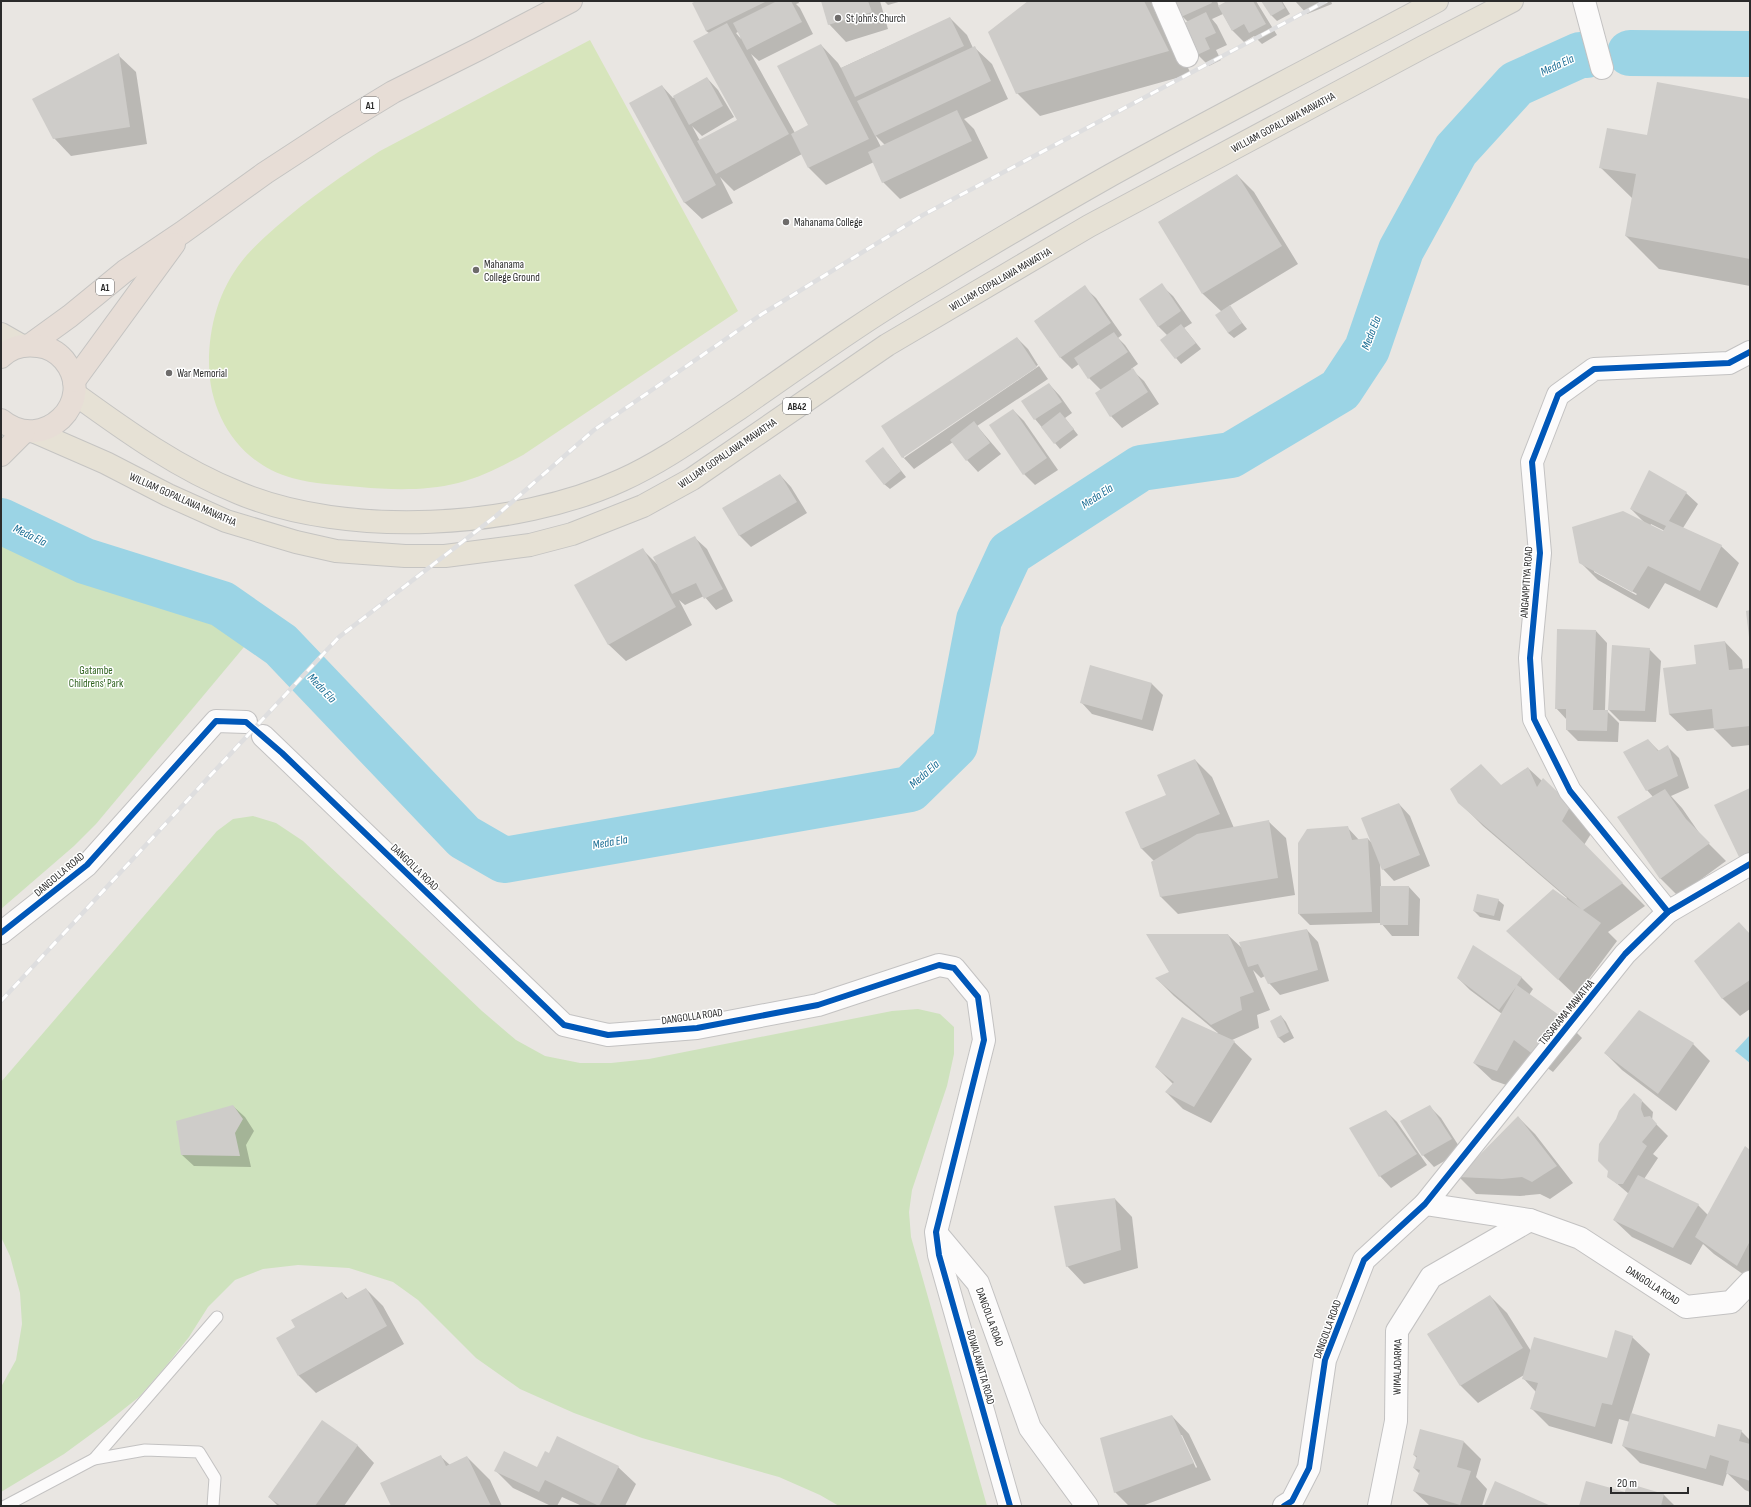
<svg xmlns="http://www.w3.org/2000/svg" width="1751" height="1507" font-family="'Sofia Sans Condensed',sans-serif">
<rect width="100%" height="100%" fill="#e9e6e2"/>
<g fill="#cee2bd">
<polygon points="11,544 235,626 244,647 96,824 74,846 1,909 1,547"/>
<polygon points="253,816 276,823 303,841 482,1011 516,1040 545,1056 580,1063 611,1063 649,1059 892,1011 918,1009 940,1014 954,1027 954,1054 947,1086 912,1190 909,1212 911,1237 987,1506 839,1506 820,1495 779,1477 642,1438 574,1413 520,1389 476,1358 418,1300 393,1282 349,1268 298,1265 263,1269 235,1280 208,1307 189,1337 166,1366 139,1397 105,1424 64,1454 1,1492 1,1387 16,1360 22,1324 20,1293 10,1256 1,1237 1,1082 217,831 233,819"/>
</g>
<path fill="#d7e5bc" d="M590 40 738 311 523 455C502 466 482 477 458 483 426 491 392 490 360 487 337 485 314 484 292 478 240 464 209 415 209 363 209 326 219 290 242 261 251 249 264 238 276 227 308 199 344 174 380 151Z"/>
<polygon fill="#9bd4e5" points="1750,1035 1750,1063 1735,1051"/>
<g fill="#0003" fill-rule="evenodd">
<path d="M698 1H798L799 3 796 4 800 8 813 34 759 61 751 54 795 133 809 126 821 45 838 63 841 68 950 18 967 35 973 48 974 47 992 64 1008 99 964 119 974 129 988 158 900 199 883 182 874 162 826 185 809 168 802 154 734 191 720 177 733 203 702 219 684 202 662 86 673 98 707 78 718 90 734 117 702 136 692 126 700 141 738 120 709 33 706 31ZM738 32H739L741 39 736 33ZM875 135 885 145 881 147Z"/>
<polygon points="822,1 880,1 888,29 846,42 829,24"/>
<polygon points="884,1 902,1 888,5"/>
<polygon points="1030,1 1155,1 1191,74 1040,116 1017,93"/>
<polygon points="1175,1 1217,1 1219,7 1229,1 1256,1 1277,35 1262,44 1254,36 1244,42 1232,30 1223,14 1212,19 1217,25 1227,45 1216,50 1221,60 1209,66 1198,55 1183,24 1188,22 1182,16"/>
<polygon points="1262,1 1282,1 1290,14 1277,21 1272,16"/>
<polygon points="1295,1 1331,1 1332,4 1307,14"/>
<polygon points="118,55 136,72 147,144 71,156 54,138"/>
<polygon points="1750,100 1750,286 1659,269 1626,236 1633,199 1600,167 1648,136"/>
<polygon points="1237,175 1254,192 1298,264 1229,306 1247,329 1234,338 1228,333 1222,312 1203,294 1159,222"/>
<polygon points="1161,285 1173,296 1192,323 1184,328 1201,349 1181,364 1176,358 1168,336 1158,326"/>
<polygon points="1084,287 1096,298 1122,335 1118,338 1125,345 1138,364 1131,369 1144,381 1159,404 1122,428 1111,416 1101,390 1089,378 1079,364 1072,369 1061,358 1035,321"/>
<polygon points="1017,338 1028,349 1038,365 904,455 904,458 1039,366 1048,379 977,426 1001,454 978,472 967,460 953,442 914,469 903,457 883,427"/>
<polygon points="1049,384 1060,396 1072,413 1065,418 1078,435 1060,449 1035,419"/>
<polygon points="1013,410 1024,421 1058,470 1035,485 1024,474"/>
<polygon points="888,454 906,477 890,489 884,484"/>
<polygon points="780,475 791,487 807,513 751,547 739,535"/>
<path d="M1686 493 1698 504 1683 528 1721 546 1739 563 1717 608 1665 583 1649 609 1598 580 1580 562 1645 523 1631 509ZM1651 524 1665 531 1664 533 1650 526ZM1594 570 1637 594 1636 595 1594 572Z"/>
<polygon points="695,538 707,549 733,601 716,610 704,596 685,605 679,600 692,625 626,661 608,644 642,549 657,564"/>
<polygon points="1596,631 1607,643 1605,711 1607,711 1619,723 1618,742 1578,741 1567,730 1567,720 1556,708"/>
<polygon points="1725,642 1742,660 1743,670 1750,669 1750,745 1732,747 1715,730 1715,728 1687,731 1669,714 1697,665"/>
<polygon points="1649,649 1661,661 1656,722 1620,721 1609,710"/>
<polygon points="1091,666 1152,684 1163,695 1153,731 1092,714 1081,702"/>
<polygon points="1648,740 1659,751 1668,747 1679,758 1689,788 1671,796 1682,808 1702,837 1726,861 1678,896 1660,878 1653,797 1647,790"/>
<polygon points="1195,760 1212,777 1234,828 1268,821 1286,838 1295,895 1178,914 1161,897 1152,862 1154,861 1141,848 1167,795"/>
<polygon points="1528,768 1594,829 1584,845 1645,906 1608,932 1617,941 1576,996 1525,948 1567,898 1483,826 1459,802 1502,786"/>
<polygon points="1399,804 1410,816 1430,866 1394,881 1383,869 1380,862 1381,887 1409,887 1420,899 1419,936 1392,936 1381,923 1310,925 1299,914 1347,827 1359,840 1368,839 1373,844"/>
<polygon points="1498,900 1504,905 1500,921 1480,917 1474,911"/>
<polygon points="1307,930 1318,942 1329,981 1280,995 1269,983 1265,976 1261,978 1253,970 1270,1010 1257,1015 1259,1028 1232,1040 1252,1059 1211,1123 1183,1109 1166,1092 1173,1084 1156,1067 1218,1033 1174,996 1157,979 1170,972 1228,935 1243,949"/>
<polygon points="1750,934 1750,1009 1740,1016 1722,998"/>
<polygon points="1521,977 1533,989 1529,995 1565,1021 1582,1038 1553,1072 1531,1056 1515,1088 1492,1080 1474,1063 1502,1014 1470,990 1458,978"/>
<polygon points="1281,1016 1286,1022 1294,1038 1284,1043 1278,1037"/>
<polygon points="1693,1044 1710,1061 1676,1111 1622,1070 1605,1053"/>
<polygon points="1642,1101 1653,1112 1652,1120 1668,1136 1653,1154 1658,1158 1644,1179 1698,1205 1708,1215 1750,1151 1750,1279 1714,1254 1703,1244 1691,1265 1632,1237 1614,1220 1629,1194 1608,1176"/>
<polygon points="233,1106 245,1117 254,1131 246,1145 251,1167 194,1166 182,1155"/>
<polygon points="1430,1107 1441,1118 1462,1151 1434,1167 1423,1155"/>
<polygon points="1386,1111 1397,1122 1427,1165 1391,1188 1380,1176"/>
<polygon points="1518,1117 1535,1134 1573,1183 1550,1199 1540,1194 1520,1196 1476,1194 1459,1177"/>
<polygon points="1115,1199 1132,1217 1138,1268 1084,1284 1067,1266"/>
<polygon points="366,1289 383,1306 404,1344 316,1393 299,1376 297,1327 342,1293 348,1299"/>
<polygon points="1490,1296 1507,1313 1531,1351 1607,1360 1632,1337 1650,1354 1631,1415 1715,1438 1741,1431 1750,1440 1750,1492 1745,1490 1727,1473 1723,1486 1640,1463 1623,1446 1630,1422 1619,1419 1612,1444 1549,1426 1532,1409 1536,1392 1523,1378 1524,1375 1478,1403 1461,1386 1428,1334"/>
<path d="M1172 1416 1189 1434 1211 1480 1142 1506H1129L1115 1492ZM1180 1435H1182L1197 1467 1196 1468Z"/>
<polygon points="1464,1442 1481,1459 1476,1477 1487,1489 1482,1506 1430,1506 1414,1491 1420,1474 1414,1468 1417,1458 1414,1455"/>
<polygon points="357,1445 374,1463 344,1506 278,1506 269,1497"/>
<polygon points="549,1454 618,1467 636,1484 625,1506 582,1506 562,1497 557,1506 551,1506 513,1488 495,1470 538,1468"/>
<polygon points="440,1456 450,1465 467,1457 490,1480 502,1506 392,1506"/>
<polygon points="1628,1484 1664,1495 1675,1506 1580,1506 1625,1493"/>
</g>
<g fill="none" stroke-linecap="round" stroke-linejoin="round">
<g stroke="#9bd4e5" stroke-width="46">
<polyline points="1630,53 1750,54"/>
<polyline points="1,521 85,561 222,604 281,645 464,837 504,860 910,789 955,745 979,620 1010,553 1141,468 1231,455 1340,390 1367,349 1401,250 1456,150 1516,84 1580,55 1587,55"/>
</g>
</g>
<g fill="#ceccc9">
<polygon points="696,1 767,1 706,31 692,3"/>
<polygon points="777,1 791,1 802,22 747,50 733,23"/>
<polygon points="821,1 868,1 872,12 828,25"/>
<polygon points="1028,1 1144,1 1169,51 1016,94 988,32"/>
<polygon points="1174,1 1211,1 1212,3 1181,17"/>
<polygon points="1227,1 1253,1 1266,24 1249,33 1244,24 1232,31 1218,6"/>
<polygon points="1261,1 1281,1 1285,8 1271,16"/>
<polygon points="1206,12 1216,33 1205,38 1210,49 1197,55 1182,24"/>
<polygon points="950,17 964,46 855,97 841,68"/>
<polygon points="727,23 789,134 716,174 697,141 737,120 693,41"/>
<polygon points="821,44 869,139 808,168 791,134 808,125 777,66"/>
<polygon points="975,46 991,81 875,136 857,101"/>
<polygon points="119,53 130,127 53,139 32,99"/>
<polygon points="707,77 723,106 689,125 673,96"/>
<polygon points="1657,82 1750,99 1750,259 1625,236 1636,174 1599,168 1607,128 1647,135"/>
<polygon points="662,85 716,185 684,203 629,103"/>
<polygon points="957,110 972,141 882,183 868,152"/>
<polygon points="1237,174 1282,246 1202,294 1158,222"/>
<polygon points="1162,283 1181,311 1158,327 1139,299"/>
<polygon points="1085,285 1111,323 1060,358 1034,321"/>
<polygon points="1230,305 1242,323 1228,333 1215,315"/>
<polygon points="1181,324 1196,343 1175,359 1160,340"/>
<polygon points="1114,332 1128,352 1088,379 1074,358"/>
<polygon points="1017,337 1037,367 902,458 881,426"/>
<polygon points="1133,368 1148,392 1110,417 1095,393"/>
<polygon points="1049,383 1062,402 1034,420 1021,401"/>
<polygon points="1013,409 1047,458 1023,475 989,425"/>
<polygon points="1060,412 1074,429 1054,444 1041,427"/>
<polygon points="974,421 990,443 966,461 950,440"/>
<polygon points="883,447 901,471 884,485 865,461"/>
<polygon points="1649,470 1687,492 1669,521 1722,545 1700,591 1648,566 1632,592 1579,563 1572,527 1623,511 1663,531 1666,526 1630,509"/>
<polygon points="780,474 797,502 739,536 722,508"/>
<polygon points="695,536 723,589 704,599 696,583 672,594 653,557"/>
<polygon points="643,548 676,607 608,645 574,585"/>
<polygon points="1750,610 1750,637 1749,637 1746,611"/>
<polygon points="1557,629 1596,630 1593,710 1608,710 1607,731 1566,730 1566,709 1555,709"/>
<polygon points="1725,641 1729,670 1750,668 1750,726 1714,730 1712,709 1669,714 1663,668 1696,664 1694,645"/>
<polygon points="1612,645 1650,648 1645,711 1608,710"/>
<polygon points="1090,665 1152,683 1142,720 1080,703"/>
<polygon points="1648,739 1658,751 1668,745 1678,776 1646,791 1623,752"/>
<polygon points="1195,759 1220,814 1141,849 1125,812 1166,795 1157,775"/>
<polygon points="1481,764 1501,785 1528,767 1537,787 1543,778 1571,805 1562,821 1623,883 1583,910 1601,923 1558,980 1506,931 1553,889 1581,909 1458,803 1450,789"/>
<polygon points="1750,788 1750,854 1740,859 1714,805"/>
<polygon points="1665,789 1686,819 1710,843 1660,879 1617,817"/>
<polygon points="1399,803 1420,855 1382,870 1361,818"/>
<polygon points="1269,820 1278,878 1160,897 1151,862 1197,834"/>
<polygon points="1348,826 1352,840 1368,838 1372,912 1298,914 1298,843 1307,829"/>
<polygon points="1380,886 1409,886 1408,925 1380,925"/>
<polygon points="1477,894 1499,899 1494,916 1473,911"/>
<polygon points="1739,922 1750,934 1750,980 1722,999 1694,961"/>
<polygon points="1307,929 1318,970 1268,984 1258,964 1248,967 1239,942"/>
<polygon points="1146,934 1228,934 1254,992 1240,997 1242,1010 1211,1025 1155,978 1169,972"/>
<polygon points="1473,945 1522,977 1517,985 1566,1020 1535,1056 1514,1040 1497,1071 1473,1063 1516,987 1499,1010 1457,978"/>
<polygon points="1639,1010 1694,1043 1658,1094 1604,1053"/>
<polygon points="1281,1015 1289,1032 1278,1038 1270,1021"/>
<polygon points="1182,1017 1235,1041 1194,1107 1165,1092 1174,1082 1155,1067"/>
<polygon points="1634,1093 1642,1100 1641,1109 1644,1117 1650,1116 1657,1124 1642,1142 1647,1146 1623,1184 1617,1184 1607,1177 1608,1171 1598,1161 1599,1144 1616,1119 1619,1111"/>
<polygon points="233,1105 243,1119 235,1133 240,1156 181,1155 176,1121"/>
<polygon points="1430,1105 1452,1139 1422,1156 1400,1121"/>
<polygon points="1386,1110 1417,1154 1379,1177 1349,1128"/>
<polygon points="1518,1116 1557,1166 1532,1182 1522,1177 1502,1179 1458,1177"/>
<polygon points="1745,1146 1750,1150 1750,1241 1737,1266 1695,1237"/>
<polygon points="1638,1175 1699,1204 1673,1248 1613,1220"/>
<polygon points="1115,1198 1121,1250 1066,1267 1054,1206"/>
<polygon points="366,1288 387,1326 298,1376 276,1338 295,1327 291,1320 342,1292 346,1299"/>
<polygon points="1490,1295 1523,1348 1460,1386 1427,1334"/>
<polygon points="1615,1330 1633,1336 1612,1405 1602,1403 1595,1427 1530,1409 1538,1383 1522,1379 1534,1337 1607,1358"/>
<polygon points="1631,1413 1715,1437 1718,1424 1742,1430 1739,1441 1750,1444 1750,1481 1726,1473 1729,1461 1710,1455 1706,1469 1622,1446"/>
<polygon points="1172,1415 1194,1463 1114,1493 1100,1438"/>
<polygon points="322,1420 358,1445 315,1506 281,1506 268,1497"/>
<polygon points="1420,1429 1464,1441 1457,1467 1471,1471 1460,1505 1413,1491 1420,1470 1413,1468 1417,1456 1413,1455"/>
<polygon points="557,1436 619,1466 599,1506 545,1480 539,1492 494,1471 504,1451 537,1467 545,1451 549,1453"/>
<polygon points="441,1455 446,1466 467,1456 491,1506 391,1506 380,1483"/>
<polygon points="1495,1481 1551,1506 1484,1506"/>
<polygon points="1586,1481 1625,1492 1627,1483 1664,1494 1661,1506 1579,1506"/>
</g>
<g fill="none" stroke-linecap="round" stroke-linejoin="round">
<defs>
<g id="lane">
<polyline points="94,1459 145,1450 199,1452 215,1478 213,1506"/>
<polyline points="5,1506 94,1459 217,1317"/>
</g>
<g id="street">
<polyline points="1163,1 1187,56"/>
<polyline points="1584,1 1602,68"/>
<polyline points="1668,912 1570,791 1534,719 1530,658 1540,553 1532,462 1558,395 1594,369 1729,363 1750,352"/>
<polyline points="1425,1204 1625,954 1668,912 1750,864"/>
<polyline points="1379,1506 1396,1421 1397,1331 1431,1277 1530,1220"/>
</g>
<g id="secondary">
<polyline points="263,736 564,1025 608,1035 697,1028 818,1005 939,965 954,968 978,997 984,1040 936,1232 939,1255 1010,1506"/>
<polyline points="1,933 87,865 216,721 246,722"/>
<polyline points="937,1234 978,1283 1030,1428 1087,1506"/>
<polyline points="1284,1506 1292,1501 1309,1468 1325,1360 1364,1260 1425,1204 1530,1220 1580,1238 1686,1307 1731,1302 1750,1282"/>
</g>
<g id="primary">
<polyline points="1,334 22,346"/>
<path d="M75 394C126 431 179 469 239 493 347 538 516 529 622 480 664 461 702 433 740 408 803 364 866 319 932 280 991 244 1051 209 1111 175 1219 115 1329 59 1437 1"/>
<polyline points="35,432 106,463 168,495 226,521 296,542 336,551 405,556 445,556 530,545 572,534 643,506 692,479 887,345 1089,226 1423,47 1512,1"/>
</g>
<g id="highway">
<polyline points="30,345 70,316 125,271 183,232 265,173 337,126 393,92 479,49 571,1"/>
<path d="M1 357C11 347 24 344 38 346 48 347 57 352 64 360 98 401 43 455 1 420"/>
<polyline points="74,381 174,244"/>
<polyline points="1,455 24,432"/>
</g>
</defs>
<use href="#lane" stroke="#c3c2c2" stroke-width="13"/>
<use href="#street" stroke="#c3c2c2" stroke-width="24"/>
<use href="#secondary" stroke="#c3c2c2" stroke-width="24"/>
<use href="#primary" stroke="#c5c4c2" stroke-width="24"/>
<use href="#highway" stroke="#c5c4c2" stroke-width="24"/>
<use href="#lane" stroke="#fcfbfb" stroke-width="11"/>
<use href="#street" stroke="#fcfbfb" stroke-width="22"/>
<use href="#secondary" stroke="#fcfbfb" stroke-width="22"/>
<use href="#primary" stroke="#e6e1d5" stroke-width="22"/>
<use href="#highway" stroke="#e7ddd6" stroke-width="22"/>
<defs>
<polyline id="rail" points="1,1001 339,637 496,516 594,430 762,314 923,215 1326,1"/>
</defs>
<use href="#rail" stroke="#dededf" stroke-width="4.5"/>
<use href="#rail" stroke="#fff" stroke-width="3" stroke-dasharray="9" stroke-linecap="butt"/>
<defs>
<g id="cycleway">
<polyline points="1668,912 1570,791 1534,719 1530,658 1540,553 1532,462 1558,395 1594,369 1729,363 1750,352"/>
<polyline points="1,933 87,865 216,721 246,722 282,753 564,1025 608,1035 697,1028 818,1005 939,965 954,968 978,997 984,1040 936,1232 939,1255 1010,1506"/>
<polyline points="1284,1506 1292,1501 1309,1468 1325,1360 1364,1260 1425,1204 1625,954 1668,912 1750,864"/>
</g>
</defs>
<use href="#cycleway" stroke="#fff" stroke-width="8"/>
<use href="#cycleway" stroke="#0057b8" stroke-width="6"/>
</g>
<g fill="#6e6c6b" stroke="#fff" stroke-width="1.5">
<circle cx="838" cy="18" r="4"/>
<circle cx="786" cy="222" r="4"/>
<circle cx="476" cy="270" r="4"/>
<circle cx="169" cy="373" r="4"/>
</g>
<g text-anchor="middle" stroke-width="3" stroke-linejoin="round" paint-order="stroke">
<g fill="#fff" stroke="#6b6b6b" stroke-width="1">
<rect x="361" y="97" width="18" height="16" rx="3"/>
<rect x="96" y="279" width="18" height="16" rx="3"/>
<rect x="783" y="398" width="28" height="16" rx="3"/>
</g>
<g font-size="10" font-weight="bold" fill="#2b2b2b">
<text x="370" y="109">A1</text>
<text x="105" y="291">A1</text>
<text x="797" y="410">AB42</text>
</g>
<g font-size="11" fill="#2b2b2b" stroke="#fff" text-anchor="start">
<text x="846" y="22">St John's Church</text>
<text x="794" y="226">Mahanama College</text>
<text x="484" y="268">Mahanama<tspan x="484" dy="13">College Ground</tspan></text>
<text x="177" y="377">War Memorial</text>
</g>
<g font-size="11" fill="#2b2b2b" stroke="#fff">
<text transform="translate(1283 122) rotate(-28)" y="4">WILLIAM GOPALLAWA MAWATHA</text>
<text transform="translate(1000 279) rotate(-30)" y="4">WILLIAM GOPALLAWA MAWATHA</text>
<text transform="translate(727 453) rotate(-34)" y="4">WILLIAM GOPALLAWA MAWATHA</text>
<text transform="translate(183 499) rotate(24)" y="4">WILLIAM GOPALLAWA MAWATHA</text>
<text transform="translate(1526 582) rotate(-86)" y="4">ANGAMPITIYA ROAD</text>
<text transform="translate(415 867) rotate(44)" y="4">DANGOLLA ROAD</text>
<text transform="translate(59 874) rotate(-40)" y="4">DANGOLLA ROAD</text>
<text transform="translate(1566 1012) rotate(-51)" y="4">TISSARAMA MAWATHA</text>
<text transform="translate(692 1016) rotate(-8)" y="4">DANGOLLA ROAD</text>
<text transform="translate(1653 1285) rotate(33)" y="4">DANGOLLA ROAD</text>
<text transform="translate(990 1317) rotate(70)" y="4">DANGOLLA ROAD</text>
<text transform="translate(1327 1329) rotate(-70)" y="4">DANGOLLA ROAD</text>
<text transform="translate(981 1367) rotate(74)" y="4">BOWALAWATTA ROAD</text>
<text transform="translate(1397 1367) rotate(-89)" y="4">WIMALADARMA</text>
</g>
<g font-size="11" fill="#306320" stroke="#fff">
<text x="96" y="674">Gatambe<tspan x="96" dy="13">Childrens' Park</tspan></text>
</g>
<g font-size="12" font-style="italic" fill="#186c93" stroke="#fff">
<text transform="translate(1557 65) rotate(-25)" y="4">Meda Ela</text>
<text transform="translate(1371 333) rotate(-69)" y="4">Meda Ela</text>
<text transform="translate(1097 496) rotate(-33)" y="4">Meda Ela</text>
<text transform="translate(30 535) rotate(26)" y="4">Meda Ela</text>
<text transform="translate(322 688) rotate(46)" y="4">Meda Ela</text>
<text transform="translate(924 774) rotate(-42)" y="4">Meda Ela</text>
<text transform="translate(610 842) rotate(-10)" y="4">Meda Ela</text>
</g>
</g>
<rect width="1751" height="1507" fill="none" stroke="#2b2b2b" stroke-width="4"/>
<path d="M1611 1487v6h77v-6" fill="none" stroke="#2b2b2b" stroke-width="2"/>
<text x="1617" y="1487" font-size="12" fill="#2b2b2b" stroke="#ffffff" stroke-width="3" paint-order="stroke">20 m</text>
</svg>
